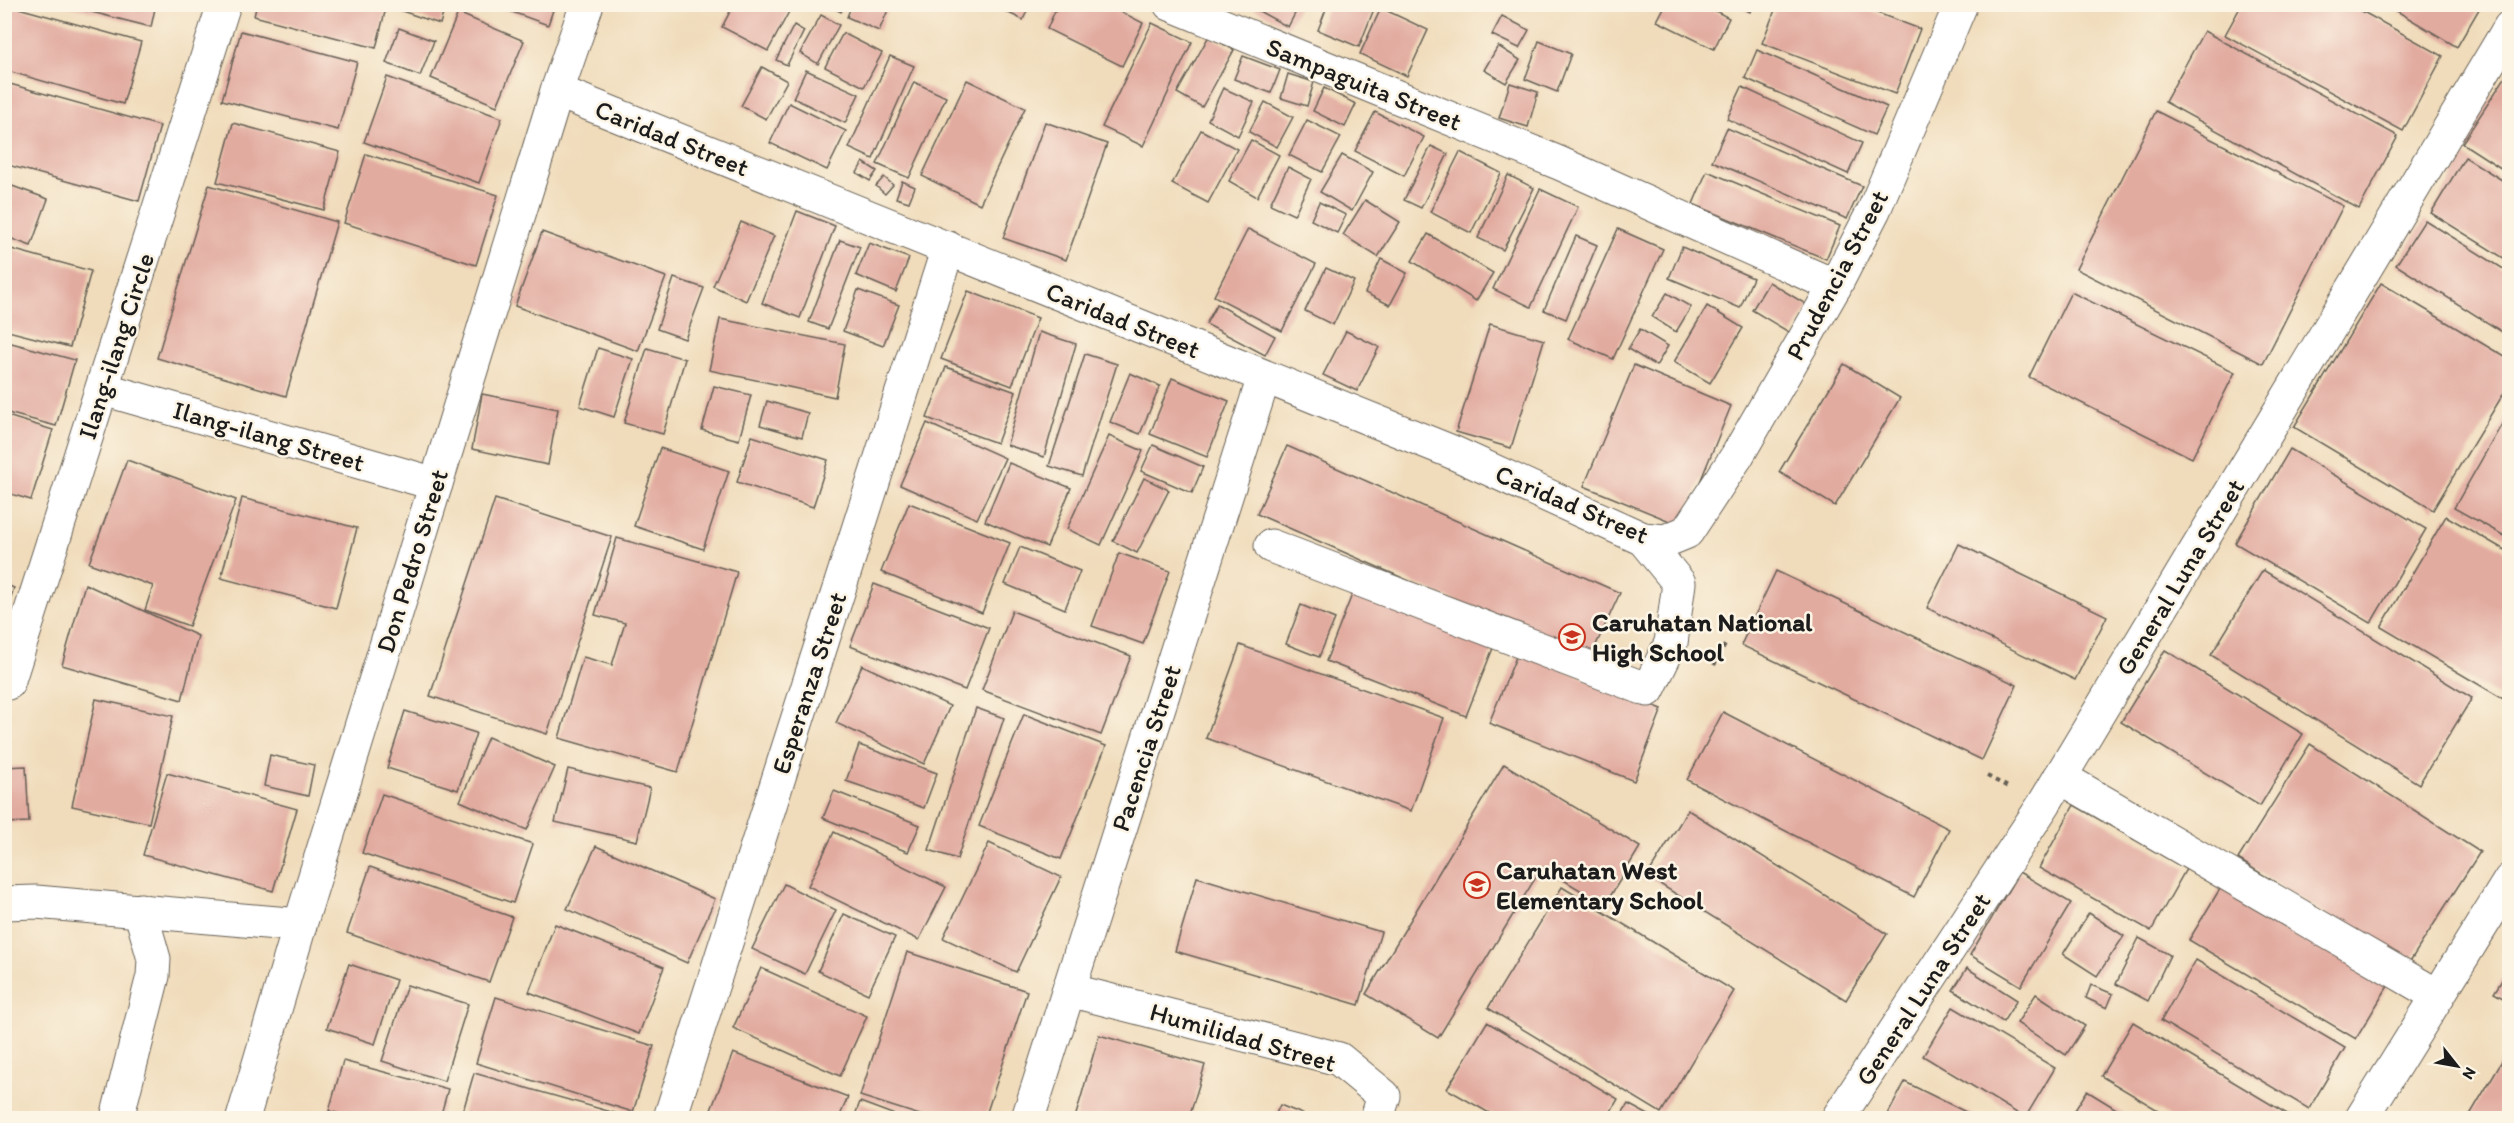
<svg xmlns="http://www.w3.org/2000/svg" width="2514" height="1123" font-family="Itim,sans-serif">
<rect width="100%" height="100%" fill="#fcf5e5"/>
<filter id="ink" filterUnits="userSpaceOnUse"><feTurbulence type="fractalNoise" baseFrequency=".0167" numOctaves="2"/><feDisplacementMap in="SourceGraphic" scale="12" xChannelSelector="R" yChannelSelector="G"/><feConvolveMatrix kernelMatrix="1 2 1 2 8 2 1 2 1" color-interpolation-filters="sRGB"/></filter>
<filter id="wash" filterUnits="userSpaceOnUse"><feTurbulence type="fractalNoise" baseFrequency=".008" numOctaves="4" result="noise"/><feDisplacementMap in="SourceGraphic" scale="24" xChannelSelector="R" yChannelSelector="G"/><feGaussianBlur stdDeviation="1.35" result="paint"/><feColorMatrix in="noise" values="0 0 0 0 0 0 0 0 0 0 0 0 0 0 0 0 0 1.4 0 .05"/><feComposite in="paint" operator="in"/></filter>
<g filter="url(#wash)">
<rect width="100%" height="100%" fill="#f0dcbb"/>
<g id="blocks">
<g fill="#e2aba0">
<polygon points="4,4 141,42 123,104 4,70"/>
<polygon points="60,4 156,4 151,27"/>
<polygon points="257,4 387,4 376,48 254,16"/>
<polygon points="398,4 446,4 440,24 396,9"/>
<polygon points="490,4 555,4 548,25"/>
<polygon points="734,4 792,6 768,51 722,27"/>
<polygon points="826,4 845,4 841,12"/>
<polygon points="852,4 876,4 888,10 879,31 847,17"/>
<polygon points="990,4 1030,4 1023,20"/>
<polygon points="1058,4 1106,4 1143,23 1122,66 1047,29"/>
<polygon points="1246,4 1300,4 1288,27"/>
<polygon points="1328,4 1376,4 1359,47 1318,30"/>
<polygon points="1666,4 1702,4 1729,18 1714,49 1657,21"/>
<polygon points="1733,4 1753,4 1750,12"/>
<polygon points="2242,4 2349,4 2443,56 2403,131 2225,35"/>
<polygon points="2385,4 2482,4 2457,47"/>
<polygon points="1777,5 1856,5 1920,29 1895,94 1762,43"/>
<polygon points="1381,8 1428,30 1407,76 1360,54"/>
<polygon points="458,13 524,41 497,106 431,78"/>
<polygon points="821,15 839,25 818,64 800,53"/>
<polygon points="1502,16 1529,30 1519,48 1492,35"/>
<polygon points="1152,23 1192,42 1143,146 1102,127"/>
<polygon points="794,25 804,31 787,65 776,60"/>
<polygon points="399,28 434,41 420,76 386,63"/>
<polygon points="241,31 357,62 338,130 222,100"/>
<polygon points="2204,31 2398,136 2359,209 2165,102"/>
<polygon points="843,33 882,53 864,87 825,67"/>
<polygon points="1209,36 1234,50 1202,107 1177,93"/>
<polygon points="1539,41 1571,54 1557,92 1525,79"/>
<polygon points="1498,46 1520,60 1506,83 1484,70"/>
<polygon points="1757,50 1887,107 1874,135 1745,78"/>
<polygon points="890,56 914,66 873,159 849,148"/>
<polygon points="1243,56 1280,70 1271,93 1234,79"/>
<polygon points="762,67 787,81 766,119 741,106"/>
<polygon points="806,70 859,94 845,123 793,98"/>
<polygon points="2510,70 2510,174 2462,143"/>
<polygon points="1288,74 1314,82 1307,106 1281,98"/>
<polygon points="387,77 502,118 479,183 364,142"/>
<polygon points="967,80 1025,108 980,204 922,176"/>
<polygon points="914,82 946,97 909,178 877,164"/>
<polygon points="1510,83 1538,92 1528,127 1499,118"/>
<polygon points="10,84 160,126 139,201 4,164 4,103"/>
<polygon points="1742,87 1862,143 1848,174 1727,119"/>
<polygon points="1223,88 1254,102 1238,136 1208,120"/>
<polygon points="1324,88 1356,104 1345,127 1313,111"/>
<polygon points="1265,102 1293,117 1277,147 1249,132"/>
<polygon points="789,103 846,131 827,170 770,143"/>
<polygon points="2156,111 2343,206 2263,364 2076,269"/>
<polygon points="1375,112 1424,137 1404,176 1355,151"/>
<polygon points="1307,120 1341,137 1322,172 1289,155"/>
<polygon points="1045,122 1107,144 1066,260 1003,238"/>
<polygon points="233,123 340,152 324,210 217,182"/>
<polygon points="1727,128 1862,186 1847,219 1712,161"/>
<polygon points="1201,130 1237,149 1208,203 1172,184"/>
<polygon points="1251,140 1279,155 1257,197 1229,181"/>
<polygon points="1431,146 1448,154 1421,208 1404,200"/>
<polygon points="1460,152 1501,173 1471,233 1430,212"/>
<polygon points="366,154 498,195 476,265 344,223"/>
<polygon points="1342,155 1373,172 1352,211 1320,192"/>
<polygon points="2465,157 2510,185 2510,262 2431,213"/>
<polygon points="863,162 877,171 870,181 857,173"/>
<polygon points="1288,167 1311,179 1294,215 1270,204"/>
<polygon points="1707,171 1840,226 1826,259 1693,204"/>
<polygon points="1508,175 1534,188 1503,250 1478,238"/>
<polygon points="884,177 893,185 885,194 876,186"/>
<polygon points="902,181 915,187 909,202 896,198"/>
<polygon points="4,183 48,199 31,246 4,236"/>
<polygon points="209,185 337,222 286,396 157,358"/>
<polygon points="1540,189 1578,207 1531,307 1493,289"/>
<polygon points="1365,200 1400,222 1378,257 1343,235"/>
<polygon points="1319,202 1346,215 1337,233 1311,220"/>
<polygon points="797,211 835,226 800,318 762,303"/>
<polygon points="2425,220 2510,273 2510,337 2396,265"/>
<polygon points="741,222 774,236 746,301 713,286"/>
<polygon points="1248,229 1316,264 1282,331 1214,296"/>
<polygon points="1618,229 1663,249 1613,359 1568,339"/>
<polygon points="542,232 666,277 638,351 515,306"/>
<polygon points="1428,234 1493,273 1476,301 1412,261"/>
<polygon points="1576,236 1597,245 1566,319 1544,310"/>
<polygon points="840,240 860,247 828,329 809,322"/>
<polygon points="869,243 909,258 896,292 856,275"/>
<polygon points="4,247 91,271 70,347 4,330"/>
<polygon points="1682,247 1753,278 1740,308 1669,278"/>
<polygon points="1381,259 1407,273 1390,305 1365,293"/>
<polygon points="1326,268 1354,281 1333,325 1305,311"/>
<polygon points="674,278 704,288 685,339 657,329"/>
<polygon points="1769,282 1809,306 1792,334 1752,310"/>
<polygon points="2381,283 2510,360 2510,383 2433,510 2294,427"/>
<polygon points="858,290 899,305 883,346 843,331"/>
<polygon points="968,291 1038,318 1012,386 941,359"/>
<polygon points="2071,292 2235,372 2192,458 2029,377"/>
<polygon points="1667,293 1691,307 1676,332 1652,317"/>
<polygon points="1217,304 1275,336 1265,355 1206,324"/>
<polygon points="1707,306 1743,328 1710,383 1674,362"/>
<polygon points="720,319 845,344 835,397 709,370"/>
<polygon points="1490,324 1544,340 1511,448 1456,432"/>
<polygon points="1640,329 1668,346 1656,366 1628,349"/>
<polygon points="1346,331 1379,347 1357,391 1323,375"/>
<polygon points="1039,332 1076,344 1044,457 1007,445"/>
<polygon points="4,341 75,360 56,426 4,412"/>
<polygon points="598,348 633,359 614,417 580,406"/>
<polygon points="647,348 685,359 663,434 624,423"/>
<polygon points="1085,354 1117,364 1082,476 1049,466"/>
<polygon points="1844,364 1900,398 1835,506 1779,472"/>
<polygon points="1634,365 1731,406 1682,526 1584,486"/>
<polygon points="946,367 1016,392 997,443 927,418"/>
<polygon points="1130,373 1160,386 1140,434 1110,422"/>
<polygon points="1172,378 1229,401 1207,457 1150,434"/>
<polygon points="714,386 751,395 739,440 702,430"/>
<polygon points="482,394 558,409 548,465 472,449"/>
<polygon points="767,401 808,413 802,437 760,425"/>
<polygon points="2510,410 2510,539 2454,508"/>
<polygon points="4,415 53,430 31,500 4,492"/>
<polygon points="927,423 1005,458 977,519 900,485"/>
<polygon points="752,436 828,460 813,507 737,482"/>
<polygon points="1109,436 1143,451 1101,545 1067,529"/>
<polygon points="1153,445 1203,467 1192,493 1141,471"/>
<polygon points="1287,446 1620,593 1589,660 1257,514"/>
<polygon points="660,448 729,471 703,549 634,526"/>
<polygon points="2290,449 2426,529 2371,623 2235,543"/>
<polygon points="127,460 236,500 189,626 145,610 153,586 89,563"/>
<polygon points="1009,463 1071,488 1047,547 985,521"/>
<polygon points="1144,478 1169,490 1137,553 1113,541"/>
<polygon points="242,498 357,528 336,608 221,578"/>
<polygon points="495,499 612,537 547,734 430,696"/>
<polygon points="909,503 1010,543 982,613 881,572"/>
<polygon points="2446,516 2510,553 2510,703 2381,627"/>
<polygon points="617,538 737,572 678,772 559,738 583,657 612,665 625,623 595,615"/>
<polygon points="1959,544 2107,616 2075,680 1927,608"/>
<polygon points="1020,547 1080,571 1065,609 1005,584"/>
<polygon points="1119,553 1170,571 1143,644 1092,626"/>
<polygon points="2263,570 2472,698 2419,784 2211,655"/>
<polygon points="1776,571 2017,685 1982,760 1741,645"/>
<polygon points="4,584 14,588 5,614 4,613"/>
<polygon points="85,584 198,636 182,700 62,665"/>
<polygon points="874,584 989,628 965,690 850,646"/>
<polygon points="1355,587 1495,643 1466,716 1326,661"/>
<polygon points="1301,605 1335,619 1319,657 1286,644"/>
<polygon points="1012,611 1131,656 1101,735 982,690"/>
<polygon points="1240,645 1444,718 1411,811 1206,738"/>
<polygon points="2165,650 2303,734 2260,806 2121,722"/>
<polygon points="1518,652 1662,709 1634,781 1489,723"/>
<polygon points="862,665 950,706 924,764 836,723"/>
<polygon points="96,699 173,716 149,823 72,806"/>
<polygon points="976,708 1004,718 957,859 929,850"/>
<polygon points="405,711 476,733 458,790 387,768"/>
<polygon points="1723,712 1949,829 1914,897 1687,780"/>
<polygon points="1024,714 1106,746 1061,859 979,826"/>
<polygon points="488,737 555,767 527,830 460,801"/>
<polygon points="2310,744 2480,852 2407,966 2238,859"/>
<polygon points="859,745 937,773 924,808 846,781"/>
<polygon points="270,755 314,765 308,796 264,786"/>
<polygon points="1504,764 1640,847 1605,905 1542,867 1438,1038 1366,994"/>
<polygon points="26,766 29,822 4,823 4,767"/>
<polygon points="568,769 650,788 637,841 555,822"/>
<polygon points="167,773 297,809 273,891 143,855"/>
<polygon points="834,791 920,825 908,852 823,818"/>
<polygon points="382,794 533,844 513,903 362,853"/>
<polygon points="2074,805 2186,869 2151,931 2039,868"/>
<polygon points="1688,810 1887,934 1846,1000 1647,876"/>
<polygon points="834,832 946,887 919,940 808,886"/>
<polygon points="989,843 1061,877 1016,972 943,938"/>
<polygon points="596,846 715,899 687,963 567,909"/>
<polygon points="370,867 512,917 489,982 347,933"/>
<polygon points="2019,872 2071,903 2021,986 1970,955"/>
<polygon points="1197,877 1381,932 1359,1005 1175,951"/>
<polygon points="2224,882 2391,981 2356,1039 2189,940"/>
<polygon points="784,884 836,910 805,974 752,949"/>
<polygon points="1562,887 1734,991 1661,1113 1488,1008"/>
<polygon points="2089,913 2124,936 2097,976 2063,954"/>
<polygon points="844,914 895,937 868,994 818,971"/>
<polygon points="555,924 664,967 639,1034 529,992"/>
<polygon points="2139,938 2170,955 2148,1001 2116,984"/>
<polygon points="907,952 1027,991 985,1118 929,1118 860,1096"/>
<polygon points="2196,960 2345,1048 2309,1109 2161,1021"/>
<polygon points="349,964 396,980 375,1044 327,1028"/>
<polygon points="2510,967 2510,1002 2494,993"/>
<polygon points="761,968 867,1016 840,1076 733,1028"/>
<polygon points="1967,968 2017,1000 2003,1022 1953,990"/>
<polygon points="407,985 468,1004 444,1081 382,1061"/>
<polygon points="2091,985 2113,994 2107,1008 2086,998"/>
<polygon points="2036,994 2085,1026 2066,1055 2017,1023"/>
<polygon points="496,997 654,1046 633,1112 476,1063"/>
<polygon points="1953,1007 2055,1068 2025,1118 1923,1056"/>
<polygon points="1487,1022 1618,1099 1607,1118 1498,1118 1447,1089"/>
<polygon points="2133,1022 2294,1118 2171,1118 2101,1076"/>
<polygon points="1099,1035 1205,1065 1189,1118 1075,1118"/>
<polygon points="733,1053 848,1097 839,1118 732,1118 711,1110"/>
<polygon points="2506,1054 2510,1056 2510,1118 2468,1118"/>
<polygon points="343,1061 448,1089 440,1118 356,1118 329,1111"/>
<polygon points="474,1073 622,1115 621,1118 461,1118"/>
<polygon points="1905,1082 1978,1118 1886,1118"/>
<polygon points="2087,1091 2131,1118 2070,1118"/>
<polygon points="860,1102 903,1118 854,1118"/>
<polygon points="1628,1104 1654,1118 1619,1118"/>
<polygon points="1280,1105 1312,1118 1274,1118"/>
</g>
</g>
</g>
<g filter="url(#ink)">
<use href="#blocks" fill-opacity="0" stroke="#665f54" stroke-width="1.5"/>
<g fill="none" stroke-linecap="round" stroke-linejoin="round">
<defs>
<g id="minor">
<polyline points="1170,4 1559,163 1835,286"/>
<polyline points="557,91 1452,452 1643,539 1665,541 1687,532 1737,456 1835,286 1874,210 1961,4"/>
<polyline points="103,389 436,484"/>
<polyline points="1271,546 1648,690 1671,643 1679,583 1643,539"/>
<polyline points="4,684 8,683 224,4"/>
<polyline points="2060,777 2438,996"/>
<polyline points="4,903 36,902 300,925"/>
<polyline points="1069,990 1339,1059 1384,1096 1377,1118"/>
<polyline points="117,1118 153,976 154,959 140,910"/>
<polyline points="243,1118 300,925 557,91 587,4"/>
<polyline points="670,1118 948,248"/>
<polyline points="1028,1118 1264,377"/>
<polyline points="1838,1118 2044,804 2510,27"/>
<polyline points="2362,1118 2510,880"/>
</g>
</defs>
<use href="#minor" stroke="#665f54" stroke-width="35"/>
<g stroke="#665f54" stroke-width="4" stroke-dasharray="4.5 4.5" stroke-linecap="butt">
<polyline points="1714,665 1726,643"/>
<polyline points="1987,776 2008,787"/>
</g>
<use href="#minor" stroke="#fff" stroke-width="33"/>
</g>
</g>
<defs>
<symbol id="school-ring" viewBox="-11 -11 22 22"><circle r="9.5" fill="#fcf5e5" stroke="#c8321e" stroke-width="1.5"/><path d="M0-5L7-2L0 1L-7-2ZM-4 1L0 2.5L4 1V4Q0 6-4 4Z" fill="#c8321e"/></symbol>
</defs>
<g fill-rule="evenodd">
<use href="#school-ring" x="1557" y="622" width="30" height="30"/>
<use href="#school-ring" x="1462" y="870" width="30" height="30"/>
</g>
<g text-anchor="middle" stroke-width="5" stroke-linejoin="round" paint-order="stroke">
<g font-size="26" fill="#1c1c1c" stroke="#fcf5e5">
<text transform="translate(1364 84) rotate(22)" y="9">Sampaguita Street</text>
<text transform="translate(672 138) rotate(22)" y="9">Caridad Street</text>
<text transform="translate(1837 275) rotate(-62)" y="9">Prudencia Street</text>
<text transform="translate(1123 320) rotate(22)" y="9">Caridad Street</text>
<text transform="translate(116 346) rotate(-72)" y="9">Ilang-ilang Circle</text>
<text transform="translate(269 436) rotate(16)" y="9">Ilang-ilang Street</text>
<text transform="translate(1572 504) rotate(23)" y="9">Caridad Street</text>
<text transform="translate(412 561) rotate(-73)" y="9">Don Pedro Street</text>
<text transform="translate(2180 577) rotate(-59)" y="9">General Luna Street</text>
<text transform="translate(809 683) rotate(-72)" y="9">Esperanza Street</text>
<text transform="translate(1146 748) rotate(-72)" y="9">Pacencia Street</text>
<text transform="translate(1923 989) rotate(-57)" y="9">General Luna Street</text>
<text transform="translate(1243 1037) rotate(16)" y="9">Humilidad Street</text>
</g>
<g font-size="26" font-weight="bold" fill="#1c1c1c" stroke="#fcf5e5" text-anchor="start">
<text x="1592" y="631">Caruhatan National<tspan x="1592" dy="30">High School</tspan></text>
<text x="1496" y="879">Caruhatan West<tspan x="1496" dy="30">Elementary School</tspan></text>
</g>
</g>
<rect width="2514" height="1123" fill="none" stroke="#fcf5e5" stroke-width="24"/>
<g transform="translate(2457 1066) rotate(121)" stroke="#fcf5e5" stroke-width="4.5" paint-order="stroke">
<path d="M0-4.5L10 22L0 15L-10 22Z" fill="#1c1c1c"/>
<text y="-9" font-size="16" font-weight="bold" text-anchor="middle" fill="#1c1c1c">N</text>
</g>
</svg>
